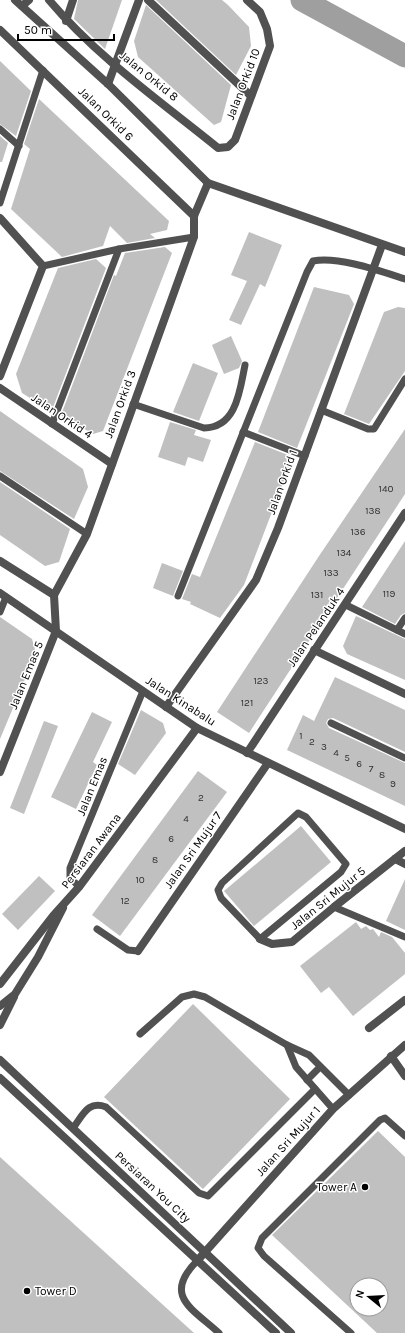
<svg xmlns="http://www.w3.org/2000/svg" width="405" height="1333" font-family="Karla,sans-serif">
<rect width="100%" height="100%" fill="#fff"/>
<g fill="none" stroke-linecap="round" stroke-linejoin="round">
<polyline stroke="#9f9f9f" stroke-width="23" points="302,0 405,56"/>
</g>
<g fill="#c0c0c0" fill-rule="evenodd">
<polygon points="78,0 122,0 105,49 74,19"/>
<polygon points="156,0 222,0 228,5 249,27 251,46 236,75"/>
<polygon points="146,5 231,85 221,122 214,125 138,57 134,41"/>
<polygon points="0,61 31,91 16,136 0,124"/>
<polygon points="39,99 169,221 167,230 150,234 155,238 127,243 110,226 103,246 62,257 11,209 30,149 24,144"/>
<polygon points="0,136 8,143 2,162 0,162"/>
<polygon points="249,232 282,245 265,287 260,284 241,325 229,320 247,281 231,275"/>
<polygon points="165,247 172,253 103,431 93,434 61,415 114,275 116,276 125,253"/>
<polygon points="96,259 106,268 52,410 50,408 49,410 22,393 16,374 58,268"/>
<polygon points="314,287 349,295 354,304 297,448 258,432"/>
<polygon points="398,307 405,308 405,371 369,424 344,414 384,312"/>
<polygon points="231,336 242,361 239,368 224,374 212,345"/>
<polygon points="193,363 218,373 199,421 173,412"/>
<polygon points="0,411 83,469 88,487 74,519 0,471"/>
<polygon points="170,422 196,430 194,435 211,440 203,462 188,457 185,466 158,457"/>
<polygon points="405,429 405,494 249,733 217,712 319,556"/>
<polygon points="255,442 293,457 244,585 220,618 190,604 191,602 182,599 192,574 200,577"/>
<polygon points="0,482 70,529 59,562 45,566 0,535"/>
<polygon points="405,541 405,613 401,615 395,624 362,607"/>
<polygon points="162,563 183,571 173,596 153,588"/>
<polygon points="356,616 405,639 405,680 347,654 343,646"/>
<polygon points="0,617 32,639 36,653 0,739"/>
<polygon points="335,677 405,710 405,752 333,718 328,719 326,723 329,728 405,763 405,806 287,750 303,715 314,721"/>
<polygon points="141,710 163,723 166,733 135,775 118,764"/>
<polygon points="92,712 112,722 93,762 97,765 76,809 51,797"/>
<polygon points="44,721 58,726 24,814 10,808"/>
<polygon points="198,771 227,792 120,936 92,915"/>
<polygon points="301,826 331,862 254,926 224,891"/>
<polygon points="39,876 55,891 18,930 2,914"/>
<polygon points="405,879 405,930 386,921"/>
<polygon points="356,922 361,929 366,926 370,930 373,929 379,937 381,932 392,937 405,953 405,974 353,1016 329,987 321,993 300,966"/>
<polygon points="193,1004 290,1099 203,1189 104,1097"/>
<path d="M378 1131 405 1157V1333H377L272 1235ZM357 1285H381V1309H357Z"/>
<polygon points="0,1157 194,1333 0,1333"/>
</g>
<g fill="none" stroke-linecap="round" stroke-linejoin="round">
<g stroke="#515151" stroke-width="7">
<polyline points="0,129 19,146"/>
<polyline points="0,203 43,70"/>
<polyline points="43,266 119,249 194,237"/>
<path d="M133 404 204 428C237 428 240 389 245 365"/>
<polyline points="321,410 368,429 374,429 405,379"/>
<polyline points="52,424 119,249"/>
<polyline points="243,432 305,456"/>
<polyline points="0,476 87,534"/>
<path d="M178 596 307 272 313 261C338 256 380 271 405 279"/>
<polyline points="346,605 405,634"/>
<polyline points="0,612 6,597"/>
<polyline points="397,630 405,618"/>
<polyline points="331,723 405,758"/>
<polygon points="298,813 306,817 346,864 341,872 260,939 221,898 218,890 222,883"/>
<polyline points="79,887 70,877 70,868 143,691"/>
<polyline points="334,907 405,937"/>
<polyline points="97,929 128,950 138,951"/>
<polyline points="140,1034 182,997 194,994 205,997 287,1045 309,1055 349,1095"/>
<polyline points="287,1045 296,1067 333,1109"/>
<polyline points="307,1080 320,1067"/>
<path d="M73 1128C83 1115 88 1100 106 1107L199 1193 208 1196 315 1089"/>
<path d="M197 1261C162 1296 193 1309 219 1333"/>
<polyline points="351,1333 264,1256 258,1248 262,1238 380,1120 385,1118 405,1136"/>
</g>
<g stroke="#515151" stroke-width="8">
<path d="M49 0C97 57 160 101 218 148L228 147 235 140 270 46 267 29 260 12 247 0"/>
<polyline points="148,0 251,96"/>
<polyline points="22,6 29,0"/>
<polyline points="66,21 73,0"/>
<polyline points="0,30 194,216"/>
<polyline points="108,84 139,0"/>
<polyline points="0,218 43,266 0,376"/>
<polyline points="0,388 112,464"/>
<polyline points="0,561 54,595"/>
<polyline points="0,593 197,728 405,829"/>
<polyline points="314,650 405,694"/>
<polyline points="166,707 256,580 278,528 382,245"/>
<polyline points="247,753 405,513"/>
<polyline points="0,772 56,631 54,595 87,534 194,237 194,216 208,183"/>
<polyline points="395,859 405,864"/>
<polyline points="260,939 272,944 292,942 334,907 405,851"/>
<polyline points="138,951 268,763"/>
<polyline points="0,984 53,916 79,887 197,728"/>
<polyline points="0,1006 15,994 38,957 63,908"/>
<polyline points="0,1025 14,997"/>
<polyline points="369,1028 405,1000"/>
<polyline points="391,1056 405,1076"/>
<polyline points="0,1060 291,1333"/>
<polyline points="0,1078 276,1333"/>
<polyline points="197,1261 333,1109 405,1045"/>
</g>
<polyline stroke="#515151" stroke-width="8" points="15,0 108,84 208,183 405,252"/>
</g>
<g fill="#000" stroke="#fff" stroke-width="1.5">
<circle cx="365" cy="1187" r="4"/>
<circle cx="27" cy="1291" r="4"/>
</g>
<g text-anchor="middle" stroke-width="3" stroke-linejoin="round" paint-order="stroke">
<g font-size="10" fill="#303030">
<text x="386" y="492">140</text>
<text x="373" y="514">138</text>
<text x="358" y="535">136</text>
<text x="344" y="556">134</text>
<text x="331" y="576">133</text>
<text x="389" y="597">119</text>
<text x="317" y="598">131</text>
<text x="261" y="684">123</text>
<text x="247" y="706">121</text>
<text x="301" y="739">1</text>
<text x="312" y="745">2</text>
<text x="324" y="750">3</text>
<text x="336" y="756">4</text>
<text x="347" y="761">5</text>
<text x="359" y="767">6</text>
<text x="371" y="772">7</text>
<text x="382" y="778">8</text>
<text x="393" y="787">9</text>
<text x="201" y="801">2</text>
<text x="186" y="822">4</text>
<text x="171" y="842">6</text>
<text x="155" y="863">8</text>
<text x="140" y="883">10</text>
<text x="125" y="904">12</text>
</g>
<g font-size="12" fill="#000" stroke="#fff">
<text transform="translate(149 76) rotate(39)" y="4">Jalan Orkid 8</text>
<text transform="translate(243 84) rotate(-69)" y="4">Jalan Orkid 10</text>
<text transform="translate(106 114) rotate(44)" y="4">Jalan Orkid 6</text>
<text transform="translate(120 404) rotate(-70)" y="4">Jalan Orkid 3</text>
<text transform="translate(62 416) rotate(34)" y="4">Jalan Orkid 4</text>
<text transform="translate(282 482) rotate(-70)" y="4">Jalan Orkid 1</text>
<text transform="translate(316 627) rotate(-56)" y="4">Jalan Pelanduk 4</text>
<text transform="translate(26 675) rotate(-68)" y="4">Jalan Emas 5</text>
<text transform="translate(181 701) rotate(33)" y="4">Jalan Kinabalu</text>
<text transform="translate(92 786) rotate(-68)" y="4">Jalan Emas</text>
<text transform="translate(193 850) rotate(-55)" y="4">Jalan Sri Mujur 7</text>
<text transform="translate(91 851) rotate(-53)" y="4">Persiaran Awana</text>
<text transform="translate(328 898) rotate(-39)" y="4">Jalan Sri Mujur 5</text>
<text transform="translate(288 1141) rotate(-48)" y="4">Jalan Sri Mujur 1</text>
<text transform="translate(153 1187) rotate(43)" y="4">Persiaran You City</text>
</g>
<g font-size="12" fill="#000" stroke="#fff" text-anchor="end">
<text x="357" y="1191">Tower A</text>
<text x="35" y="1295" text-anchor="start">Tower D</text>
</g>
</g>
<g transform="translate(369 1297) rotate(288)"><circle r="19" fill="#ffffff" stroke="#999999"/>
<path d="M0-3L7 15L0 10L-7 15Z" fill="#000000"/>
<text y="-6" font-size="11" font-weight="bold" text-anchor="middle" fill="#000000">N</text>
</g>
<path d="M18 34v6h96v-6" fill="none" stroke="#000000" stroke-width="2"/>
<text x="24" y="34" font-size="12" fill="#000000" stroke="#ffffff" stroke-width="3" paint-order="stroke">50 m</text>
</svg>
